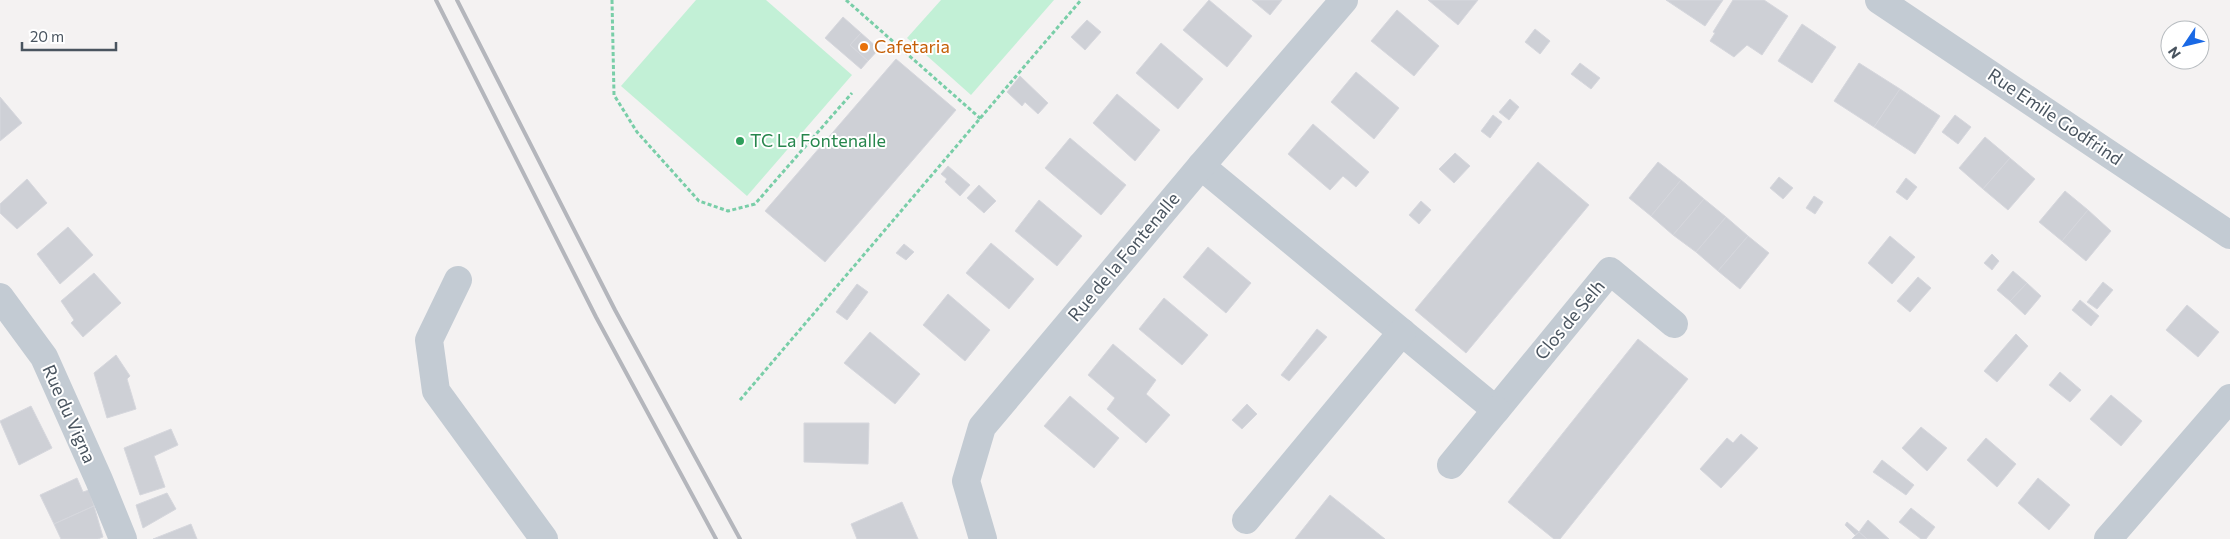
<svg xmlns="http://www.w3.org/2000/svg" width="2230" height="539" font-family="Commissioner,sans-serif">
<rect width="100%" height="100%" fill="#f4f2f2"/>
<g fill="#c2f0d6">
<polygon points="696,0 766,0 852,75 747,196 621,86"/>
<polygon points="941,0 1054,0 971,95 907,38"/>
</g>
<g fill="#ced0d6" stroke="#d6d7dd">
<polygon points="1209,0 1252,36 1227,67 1183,30"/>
<polygon points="1252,0 1282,0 1270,15"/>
<polygon points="1428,0 1478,0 1458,25"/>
<polygon points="1666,0 1723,0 1705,26"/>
<polygon points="1733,0 1764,0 1788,16 1762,55 1747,45 1734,57 1710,41 1715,33 1713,32"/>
<polygon points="1397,10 1439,46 1414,76 1371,41"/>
<polygon points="843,17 861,33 850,45 868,61 861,69 825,38"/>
<polygon points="1087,20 1101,32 1085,50 1071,37"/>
<polygon points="1802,24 1836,47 1812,83 1778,61"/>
<polygon points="1535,29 1550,41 1540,54 1525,42"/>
<polygon points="861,33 879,49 868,61 850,45"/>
<polygon points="1161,43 1203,79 1178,109 1136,73"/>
<polygon points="896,59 956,110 825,262 765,211"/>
<polygon points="1580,63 1600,78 1591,89 1571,74"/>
<polygon points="1859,63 1900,89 1874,127 1834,101"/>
<polygon points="1356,72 1399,108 1374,139 1331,102"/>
<polygon points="1020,76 1048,103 1038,114 1025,102 1022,106 1007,92"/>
<polygon points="1900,89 1940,116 1915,154 1874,127"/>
<polygon points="1117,94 1160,130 1135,161 1093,123"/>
<polygon points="0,97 22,123 0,141"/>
<polygon points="1510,99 1519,107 1509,120 1499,112"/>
<polygon points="1493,115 1502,122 1490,138 1481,131"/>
<polygon points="1955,115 1971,127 1958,144 1942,132"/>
<polygon points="1313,124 1369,172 1356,187 1343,176 1330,190 1288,154"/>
<polygon points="1985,137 2010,158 1983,189 1959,168"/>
<polygon points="1070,138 1126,185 1101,215 1045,168"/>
<polygon points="1455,153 1470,166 1454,183 1439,169"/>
<polygon points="2010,158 2035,179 2008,210 1983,189"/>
<polygon points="1538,162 1589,205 1466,353 1415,310"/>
<polygon points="1658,162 1681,180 1651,216 1629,198"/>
<polygon points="948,166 970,185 960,196 945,182 947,179 941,174"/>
<polygon points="1779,177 1793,188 1783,199 1770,188"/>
<polygon points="1906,178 1917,187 1907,200 1896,192"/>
<polygon points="27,179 47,203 17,229 0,213 0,204"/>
<polygon points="1681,180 1704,199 1673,235 1651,216"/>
<polygon points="979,185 996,201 984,213 967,198"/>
<polygon points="2065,191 2088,210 2062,241 2039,222"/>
<polygon points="1814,196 1823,202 1815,214 1806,208"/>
<polygon points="1704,199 1726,217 1696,252 1673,235"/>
<polygon points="1039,200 1082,236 1057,266 1015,231"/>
<polygon points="1421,201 1431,210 1419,224 1409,215"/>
<polygon points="2088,210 2111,231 2086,261 2062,241"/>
<polygon points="1726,217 1748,236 1718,271 1696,252"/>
<polygon points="68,227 93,255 60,284 37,254"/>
<polygon points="1748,236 1769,253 1740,289 1718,271"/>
<polygon points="1890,236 1915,257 1892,284 1868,263"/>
<polygon points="991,243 1034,279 1009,309 966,273"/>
<polygon points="904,244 914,252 906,260 896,253"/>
<polygon points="1208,247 1251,283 1226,313 1183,277"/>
<polygon points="1992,254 1999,261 1992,270 1984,263"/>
<polygon points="2013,271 2027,283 2010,301 1997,290"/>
<polygon points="94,273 121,303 83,337 71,323 74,320 61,301"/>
<polygon points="1918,277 1931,288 1910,312 1897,301"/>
<polygon points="2103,282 2113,290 2097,309 2087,302"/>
<polygon points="2027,283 2041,296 2025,315 2010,301"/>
<polygon points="857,284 868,292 847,320 836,312"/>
<polygon points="948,294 990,330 965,361 923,325"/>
<polygon points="1164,298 1208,335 1182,365 1139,329"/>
<polygon points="2080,300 2099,316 2091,326 2072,310"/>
<polygon points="2187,305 2219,332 2198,357 2166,330"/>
<polygon points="1317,329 1327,337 1289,381 1281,375"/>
<polygon points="870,332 920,374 895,404 844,363"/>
<polygon points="2016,334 2028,346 1997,382 1984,371"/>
<polygon points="1638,339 1688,379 1560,539 1554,539 1508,502"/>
<polygon points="1113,344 1156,380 1146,394 1170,415 1146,443 1107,409 1115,398 1088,375"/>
<polygon points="116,355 130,376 127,379 136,409 107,418 94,373"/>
<polygon points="2060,372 2081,390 2070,402 2049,385"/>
<polygon points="2111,395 2142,421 2121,446 2090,419"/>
<polygon points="1070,396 1119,438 1094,468 1044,426"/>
<polygon points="1247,404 1257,414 1242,429 1232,420"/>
<polygon points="31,406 52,448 19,465 0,421"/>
<polygon points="804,423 869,423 868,464 804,462"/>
<polygon points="1921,427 1947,448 1927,471 1902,448"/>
<polygon points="171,429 178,445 154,456 165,487 140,495 124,448"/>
<polygon points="1741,434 1758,448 1721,488 1700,469 1727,438 1733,443"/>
<polygon points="1986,438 2016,464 1997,487 1967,460"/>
<polygon points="1882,460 1914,485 1906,495 1873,472"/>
<polygon points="77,478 83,492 89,490 94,506 54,524 40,495"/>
<polygon points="2038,478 2070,505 2049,530 2018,503"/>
<polygon points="167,493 176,509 143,528 136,505"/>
<polygon points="1330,495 1385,539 1295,539"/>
<polygon points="902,502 918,539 857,539 851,524"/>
<polygon points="94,506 103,537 98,539 61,539 54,524"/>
<polygon points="1911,508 1935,527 1926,539 1921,539 1899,522"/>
<polygon points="1868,520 1889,539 1867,539 1859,532"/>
<polygon points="1847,522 1859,532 1855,535 1845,525"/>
<polygon points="191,524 197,539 153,539"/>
<polygon points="1859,532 1867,539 1852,539"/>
</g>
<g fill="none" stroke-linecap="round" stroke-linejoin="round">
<g stroke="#79cea8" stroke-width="3" stroke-dasharray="4 2.5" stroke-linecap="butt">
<polyline points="612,0 614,95 637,132 699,201 728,211 755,204 852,93"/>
<polyline points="846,0 981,119"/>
<polyline points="740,400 1081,0"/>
</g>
<g stroke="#c3cbd3" stroke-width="28">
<polyline points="1879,0 2230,235"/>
<polyline points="1201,166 1496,410 1610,271 1674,324"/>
<polyline points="458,280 429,340 436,391 544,539"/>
<polyline points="0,297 44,357 99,480 123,539"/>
<polyline points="1451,465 1496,410"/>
<polyline points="1246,520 1402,332"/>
<polyline points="983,539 966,481 982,427 1201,166 1344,0"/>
<polyline points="2108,539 2230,398"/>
</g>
<g stroke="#b4b6bc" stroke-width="4">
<polyline points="436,0 596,317 716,539"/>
<polyline points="457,0 615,310 740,539"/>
</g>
</g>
<circle fill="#e8710a" stroke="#fff" stroke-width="2" cx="864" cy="47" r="5"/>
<circle fill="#2e9e5b" stroke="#fff" stroke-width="2" cx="740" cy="141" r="5"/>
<g text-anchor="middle" stroke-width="4" stroke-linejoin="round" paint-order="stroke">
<g font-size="18" fill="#c56008" stroke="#fff" text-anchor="start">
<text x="874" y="53">Cafetaria</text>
</g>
<g font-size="18" fill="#49545f" stroke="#fff">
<text transform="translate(2055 117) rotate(34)" y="6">Rue Emile Godfrind</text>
<text transform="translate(1124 257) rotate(-50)" y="6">Rue de la Fontenalle</text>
<text transform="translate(1570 320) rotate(-50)" y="6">Clos de Selh</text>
<text transform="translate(69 414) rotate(66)" y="6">Rue du Vigna</text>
</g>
<g font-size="18" fill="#27864d" stroke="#fff" text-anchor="start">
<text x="750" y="147">TC La Fontenalle</text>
</g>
</g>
<g transform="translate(2185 45) rotate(235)"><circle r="24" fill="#ffffff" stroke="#b6bbbf"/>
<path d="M0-4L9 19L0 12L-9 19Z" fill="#1a69e5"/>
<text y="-8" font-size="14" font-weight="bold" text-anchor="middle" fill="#49545f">N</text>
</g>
<path d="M22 42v8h94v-8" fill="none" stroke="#49545f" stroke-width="2.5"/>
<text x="30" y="42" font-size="15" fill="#49545f" stroke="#ffffff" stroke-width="4" paint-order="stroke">20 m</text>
</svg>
